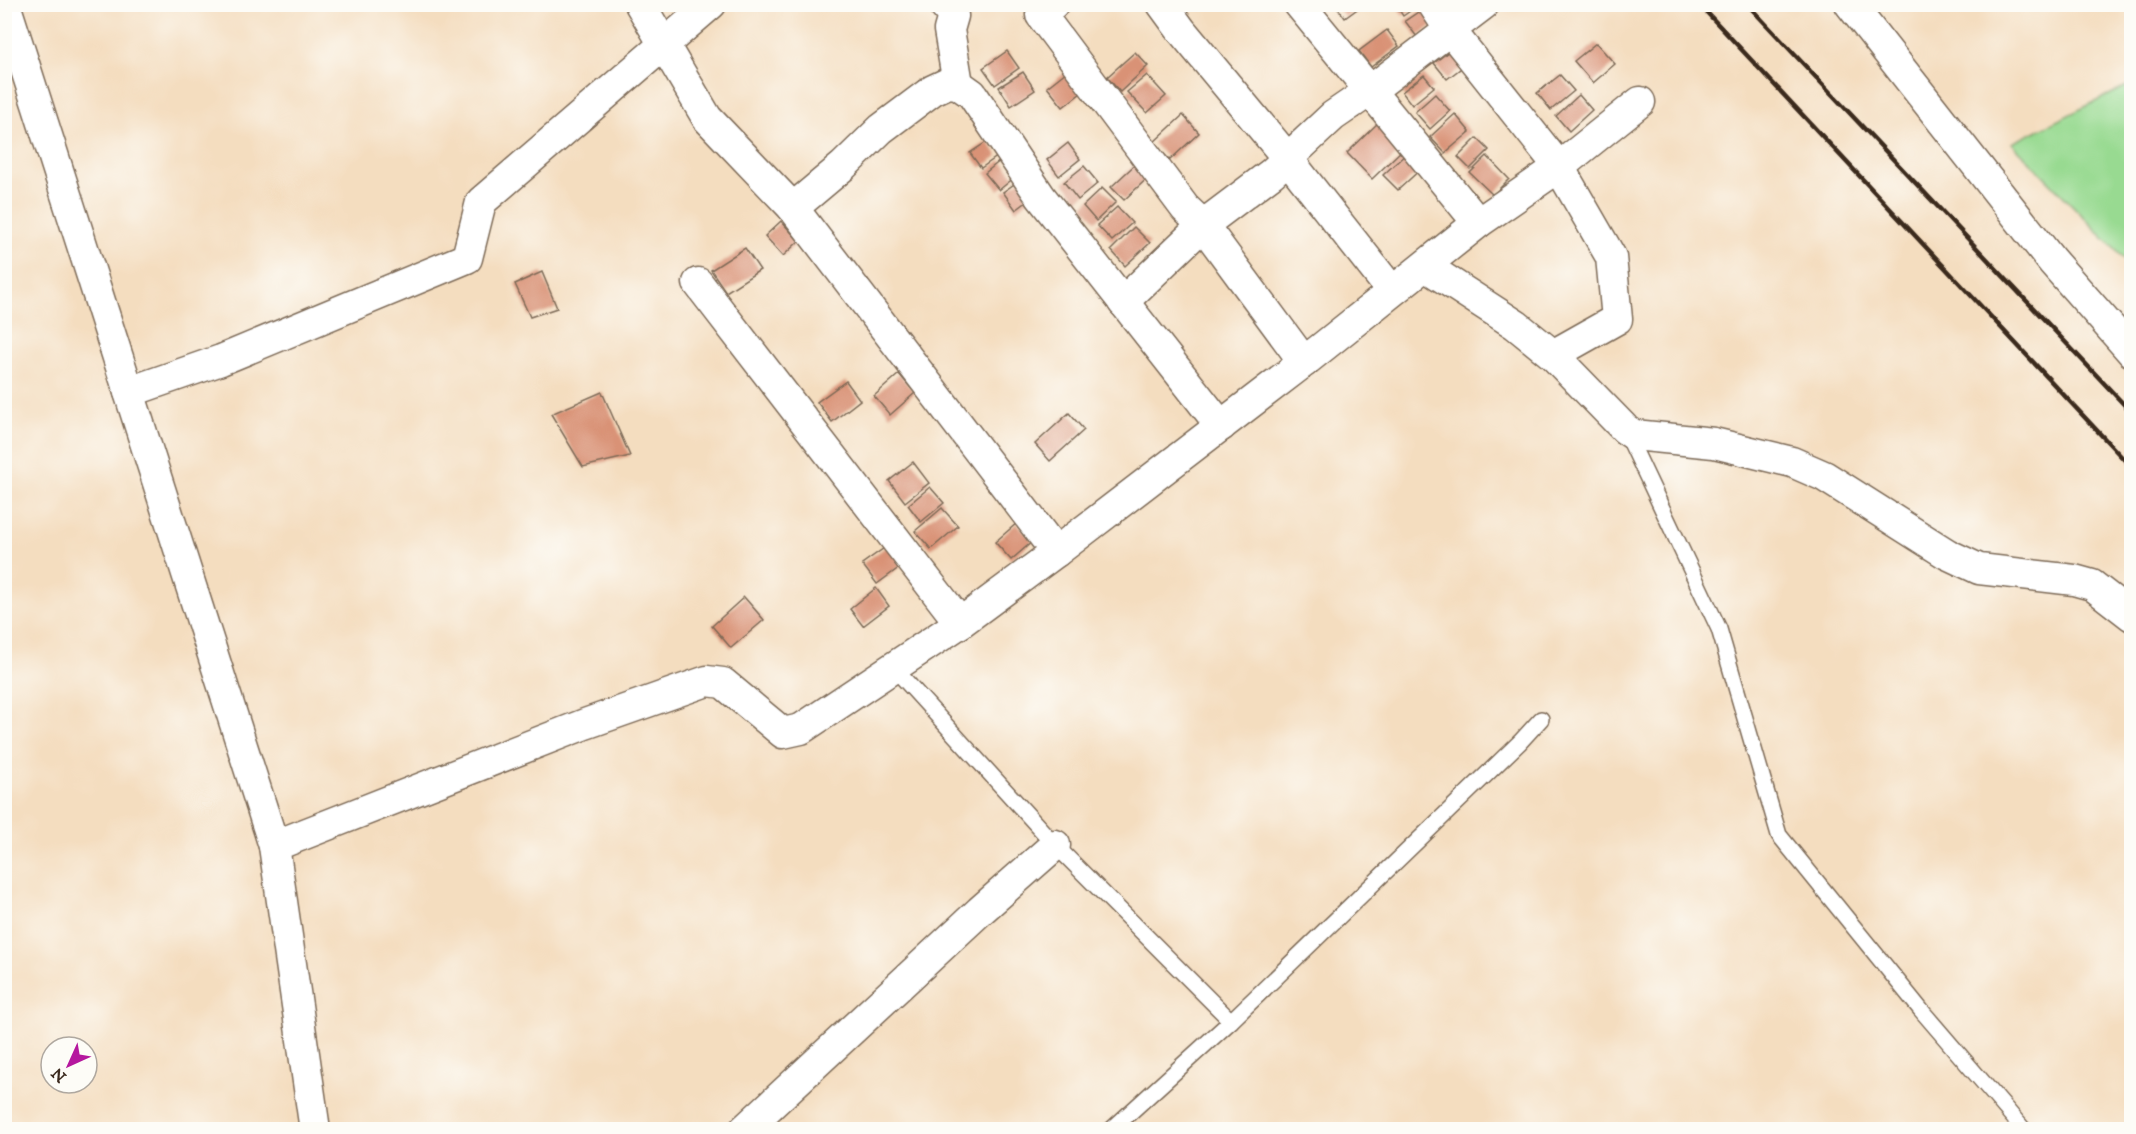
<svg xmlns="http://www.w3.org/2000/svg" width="2136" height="1134" font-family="'IM FELL DW Pica',serif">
<rect width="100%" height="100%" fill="#fdfcf7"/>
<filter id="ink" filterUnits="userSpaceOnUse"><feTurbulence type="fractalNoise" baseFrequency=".0167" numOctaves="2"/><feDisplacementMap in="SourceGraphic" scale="12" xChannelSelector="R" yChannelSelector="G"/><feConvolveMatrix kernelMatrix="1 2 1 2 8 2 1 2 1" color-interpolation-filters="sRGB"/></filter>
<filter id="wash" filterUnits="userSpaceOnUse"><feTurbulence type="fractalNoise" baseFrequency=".008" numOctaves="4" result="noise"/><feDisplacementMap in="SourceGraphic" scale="24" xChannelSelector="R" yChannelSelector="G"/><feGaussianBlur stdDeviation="1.35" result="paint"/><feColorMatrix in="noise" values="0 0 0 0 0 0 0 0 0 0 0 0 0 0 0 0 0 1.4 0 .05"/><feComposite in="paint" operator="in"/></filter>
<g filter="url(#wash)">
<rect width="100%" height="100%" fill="#f4ddbf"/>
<polygon fill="#98da91" stroke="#6a8258" stroke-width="1.5" points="2131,84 2131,266 2012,143"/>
<g id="blocks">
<g fill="#d99276">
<polygon points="1335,4 1364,4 1345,18"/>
<polygon points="1395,4 1420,4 1403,16"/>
<polygon points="1424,8 1435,24 1417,37 1405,21"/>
<polygon points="1387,30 1399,46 1371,67 1359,51"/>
<polygon points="1596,43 1615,64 1593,83 1574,61"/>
<polygon points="1457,45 1469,62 1447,79 1434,63"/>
<polygon points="1007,51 1019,68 995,85 983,68"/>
<polygon points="1135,52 1148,66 1120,92 1107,77"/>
<polygon points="1071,68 1086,89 1063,107 1047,87"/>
<polygon points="1023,72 1035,90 1011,106 999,87"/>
<polygon points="1147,75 1166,96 1147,113 1127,92"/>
<polygon points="1424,75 1434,87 1412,105 1402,92"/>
<polygon points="1560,75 1574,91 1551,110 1537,93"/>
<polygon points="1435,94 1450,111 1430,129 1415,112"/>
<polygon points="1579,95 1592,110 1569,131 1556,116"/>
<polygon points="1455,114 1470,132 1445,153 1430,137"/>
<polygon points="1183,115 1199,133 1170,160 1153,143"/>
<polygon points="1380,121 1405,147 1372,179 1347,153"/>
<polygon points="1477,138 1489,150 1470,169 1458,157"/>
<polygon points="988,141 998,156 981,168 970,153"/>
<polygon points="1068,143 1080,159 1059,176 1047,160"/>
<polygon points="1408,152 1423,167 1398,190 1383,175"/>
<polygon points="1487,156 1509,179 1493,195 1470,173"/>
<polygon points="1142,158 1154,172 1124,200 1111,187"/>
<polygon points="1001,160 1015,177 999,190 985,173"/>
<polygon points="1084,166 1098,183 1078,200 1064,182"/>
<polygon points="1020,180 1033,197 1016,210 1003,192"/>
<polygon points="1102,188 1116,202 1096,221 1083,206"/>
<polygon points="1117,207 1132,223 1112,241 1097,225"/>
<polygon points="781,221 799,241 783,256 765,236"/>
<polygon points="1134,227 1150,243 1125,266 1111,250"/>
<polygon points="745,248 760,270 726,292 711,270"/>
<polygon points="542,272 557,308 530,317 515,284"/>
<polygon points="899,374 915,393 890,415 874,396"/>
<polygon points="846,381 860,400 832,422 817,402"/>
<polygon points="602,392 630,456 583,467 551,414"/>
<polygon points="1069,413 1084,430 1050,461 1035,444"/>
<polygon points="913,462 929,483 905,502 889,481"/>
<polygon points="930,487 944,503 921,522 908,505"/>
<polygon points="942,508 958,526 931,549 915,531"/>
<polygon points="1017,523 1033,541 1011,560 995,542"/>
<polygon points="894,541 908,561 877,584 862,564"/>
<polygon points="876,588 889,606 863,626 850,609"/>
<polygon points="744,597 764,620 731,648 712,626"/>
</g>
</g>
</g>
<g filter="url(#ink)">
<use href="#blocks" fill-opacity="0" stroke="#7c6956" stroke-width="1.5"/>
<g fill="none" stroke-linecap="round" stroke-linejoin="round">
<defs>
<g id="lane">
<polyline points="1626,432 1719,629 1779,835 1921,1010 2024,1130"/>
<polyline points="893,667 1055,845 1231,1021 1520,742 1541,719"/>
<polyline points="1111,1130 1231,1021"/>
</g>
<g id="street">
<polyline points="5,4 274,846 315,1130"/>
<polyline points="943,4 953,16 949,30 958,84"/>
<polyline points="1053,4 1041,15 1185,208 1203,225 1304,362"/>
<polyline points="1162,4 1181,30 1288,159 1392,291"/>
<polyline points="1299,4 1478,223"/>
<polyline points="1433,4 1450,30 1559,167 1611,257 1617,319 1553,355"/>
<polyline points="1850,4 2052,261 2132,352"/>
<polyline points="793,208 843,166 881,129 933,90 948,83 958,84 972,94 1041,197 1221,426"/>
<polyline points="1425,266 1516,325 1553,355 1625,429 1634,435 1714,443 1792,462 1824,476 1947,554 1979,569 2074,580 2092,585 2132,616"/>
<polyline points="698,283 960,623"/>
<polyline points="1123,302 1203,225 1272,173 1333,116 1371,90 1484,4"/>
<polyline points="129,392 221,360 467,258 481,202 711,4"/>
<polyline points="1056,552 1304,362 1478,223 1559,167 1640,102"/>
<polyline points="274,846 585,724 707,681 723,683 783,733 801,729 960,623 1056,552 793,208 707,118 640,4"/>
<polyline points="744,1130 980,911 1055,845"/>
</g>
</defs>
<use href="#lane" stroke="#7c6956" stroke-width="18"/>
<use href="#street" stroke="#7c6956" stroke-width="33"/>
<use href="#lane" stroke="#fff" stroke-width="15"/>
<use href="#street" stroke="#fff" stroke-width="30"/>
<g stroke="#3b2a1e" stroke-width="4.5">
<polyline points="1699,4 2132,468"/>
<polyline points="1747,4 2132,413"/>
</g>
</g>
</g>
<rect width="2136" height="1134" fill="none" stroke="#fdfcf7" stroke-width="24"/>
<g transform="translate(69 1065) rotate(225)"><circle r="28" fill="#fdfcf7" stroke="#afa8a0" stroke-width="1.5"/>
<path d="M0-4.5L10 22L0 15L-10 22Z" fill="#b5179e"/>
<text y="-9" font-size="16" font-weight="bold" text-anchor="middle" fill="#3b2a1e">N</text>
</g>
</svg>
